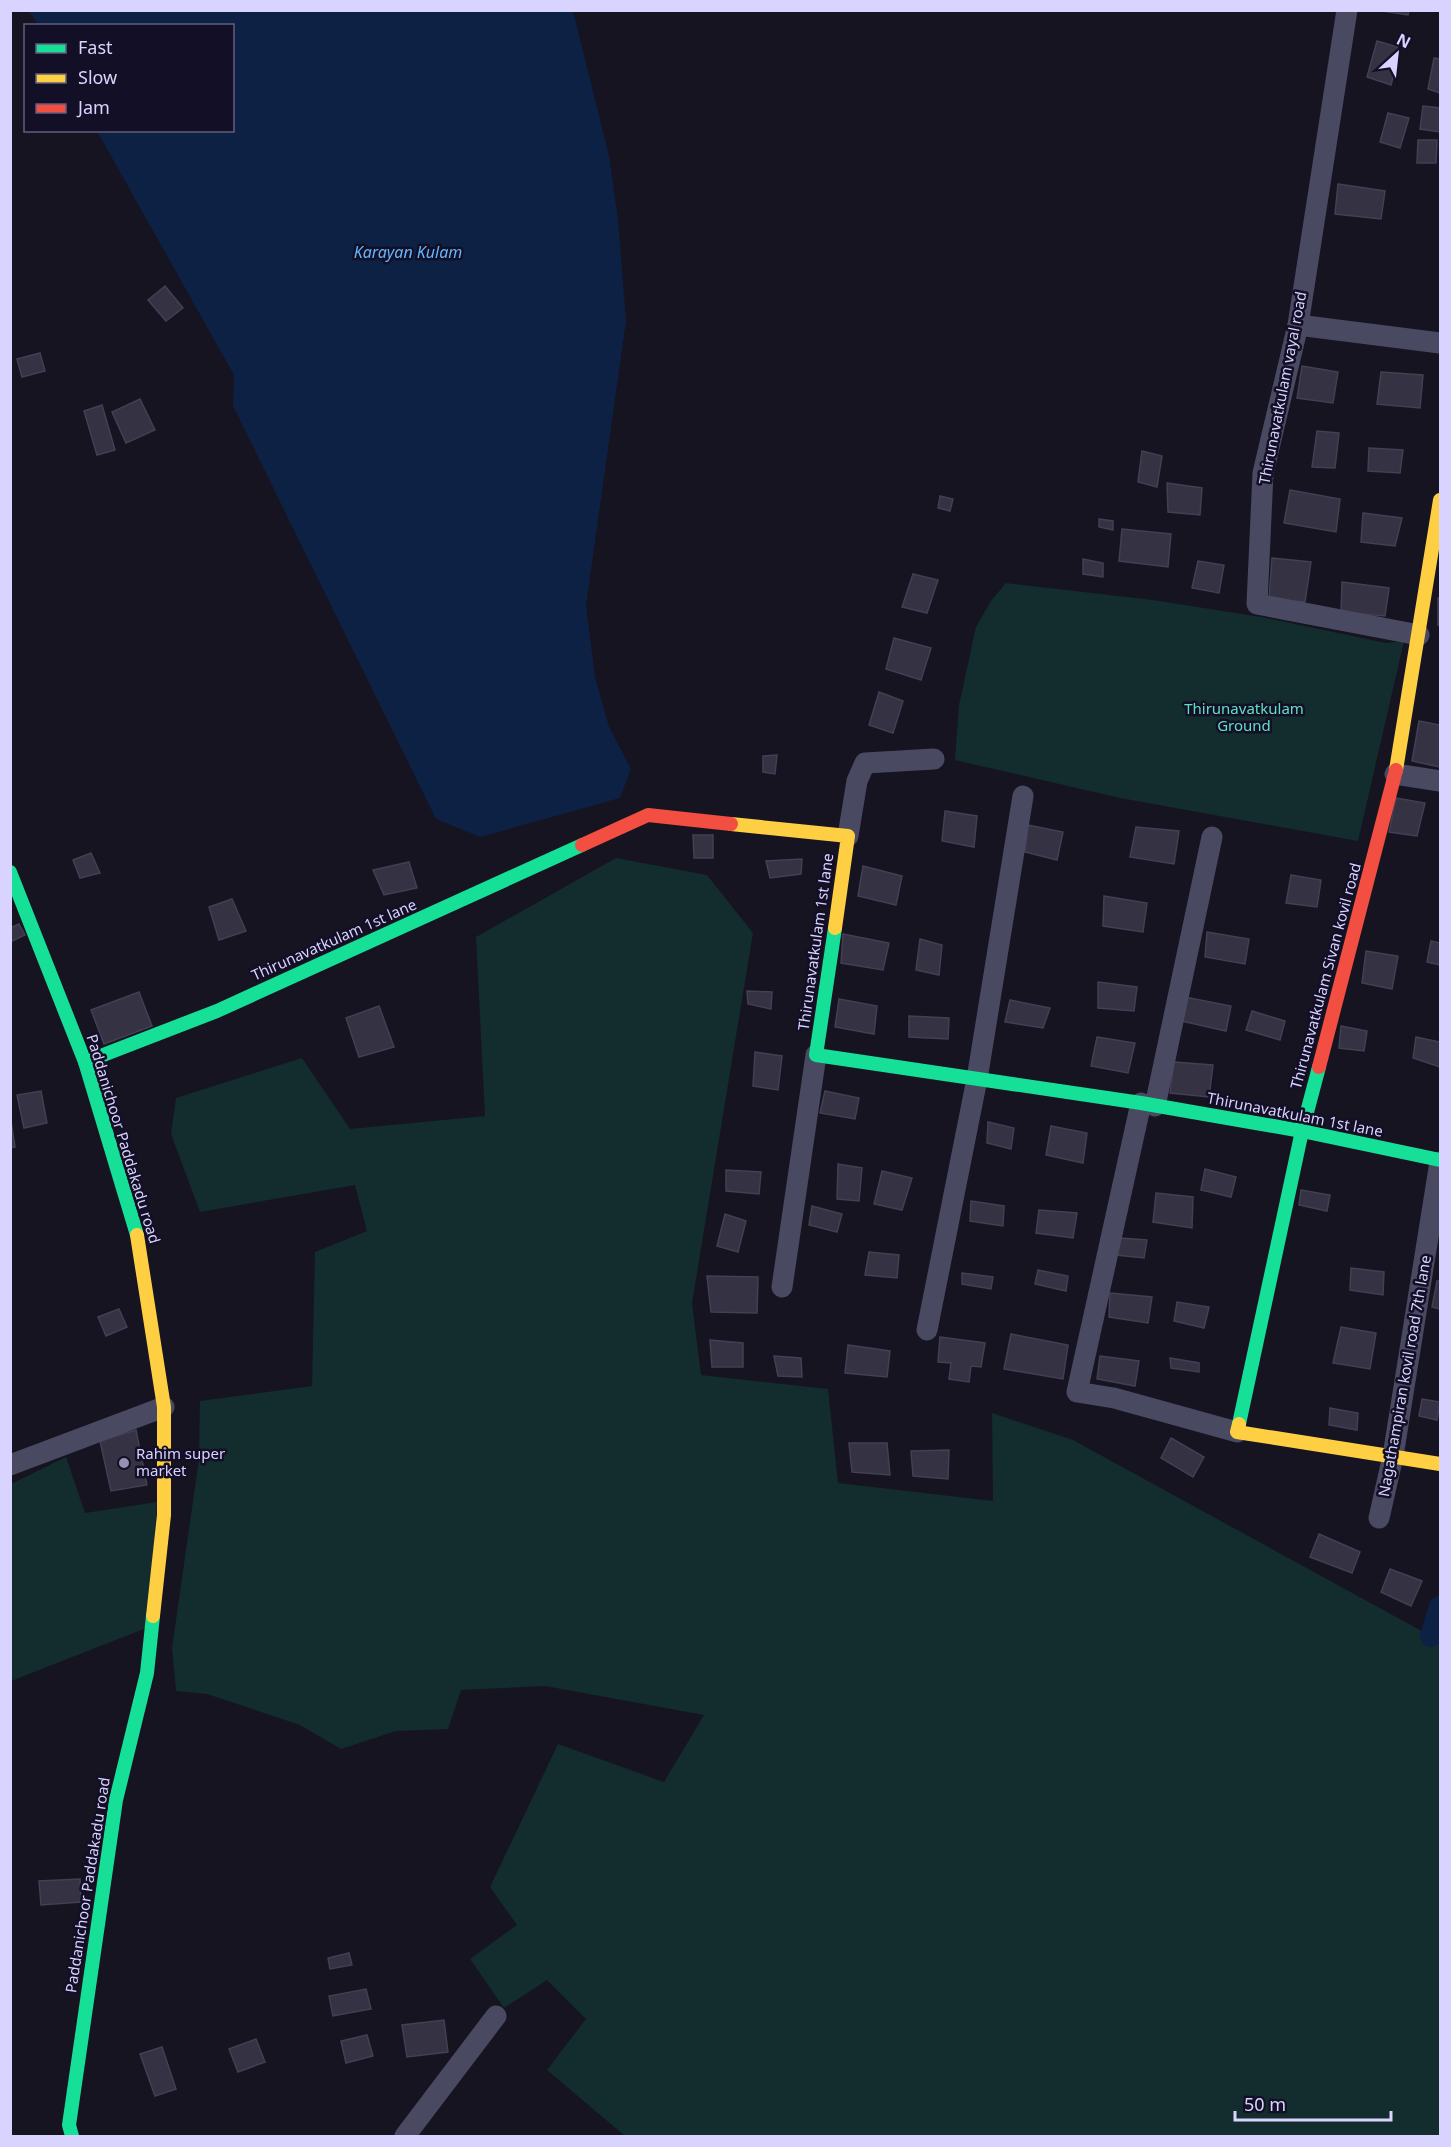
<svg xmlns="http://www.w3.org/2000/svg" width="1451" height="2147" font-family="'Noto Sans',sans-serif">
<rect width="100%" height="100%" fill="#161421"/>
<g fill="#132c2d">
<polygon points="1006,583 1153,600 1261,617 1386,643 1404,641 1358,841 1120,798 955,760 959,705 976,627 991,601"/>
<polygon points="616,858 707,875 753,933 692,1303 701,1375 828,1389 838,1483 993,1501 992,1413 1073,1440 1440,1641 1440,2136 625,2136 547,2070 586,2019 547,1980 504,2008 470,1959 517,1925 490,1887 558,1744 664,1782 704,1715 545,1686 461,1690 448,1729 396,1731 341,1749 300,1725 207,1694 176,1691 172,1648 199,1459 200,1401 312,1386 315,1252 367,1231 355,1185 200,1212 171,1134 176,1098 302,1058 350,1129 485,1116 476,937"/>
<polygon points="66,1457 85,1513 157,1502 149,1627 11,1681 11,1484"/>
</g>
<polygon fill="#0d2144" points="29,11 573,11 609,156 618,220 626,321 586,605 595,677 609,727 631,769 620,798 480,837 436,819 233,406 234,375 97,131 232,130 232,26 38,25"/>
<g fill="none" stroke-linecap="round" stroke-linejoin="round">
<polyline stroke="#0d2144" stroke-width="22" points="1431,1636 1440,1607"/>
</g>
<g fill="#343243" stroke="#433f54" stroke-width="1.5">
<polygon points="1376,10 1409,10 1408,15"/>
<polygon points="1377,41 1401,48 1391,85 1367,77"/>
<polygon points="1434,58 1440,59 1440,93 1428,89"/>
<polygon points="1423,106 1440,108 1440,132 1420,129"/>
<polygon points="1388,113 1409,118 1400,148 1380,142"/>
<polygon points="1418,140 1437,140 1436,163 1417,163"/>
<polygon points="1338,184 1385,191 1381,219 1335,214"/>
<polygon points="165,286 183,308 166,321 148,300"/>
<polygon points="40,353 45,371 22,377 17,359"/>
<polygon points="1302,366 1338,372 1333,403 1297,398"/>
<polygon points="1381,372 1423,375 1420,408 1377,404"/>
<polygon points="140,399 155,430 126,443 112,412"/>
<polygon points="102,405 115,450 97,455 84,411"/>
<polygon points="1317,431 1339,433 1335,468 1312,467"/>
<polygon points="1369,448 1403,450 1400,473 1368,471"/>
<polygon points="1142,451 1162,456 1157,487 1138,482"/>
<polygon points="1167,483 1202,488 1200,515 1168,512"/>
<polygon points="1290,490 1340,499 1336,532 1284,523"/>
<polygon points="940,496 953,499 950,511 938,508"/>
<polygon points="1363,513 1402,518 1395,546 1361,542"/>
<polygon points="1099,519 1113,521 1113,530 1099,527"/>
<polygon points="1122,529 1171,534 1168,567 1119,561"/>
<polygon points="1272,558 1311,562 1305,602 1269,599"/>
<polygon points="1083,559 1103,563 1103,577 1083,574"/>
<polygon points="1198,561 1224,565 1219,593 1192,588"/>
<polygon points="913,574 938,580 927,613 902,607"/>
<polygon points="1342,582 1389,588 1385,616 1341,612"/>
<rect x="1438" y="598" width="2" height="27"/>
<polygon points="894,638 931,648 921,680 886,669"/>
<polygon points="879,692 903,701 893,733 869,725"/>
<polygon points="1419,721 1440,725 1440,767 1412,761"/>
<polygon points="777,755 775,774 763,772 763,756"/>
<polygon points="1396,798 1425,803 1417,836 1389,832"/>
<polygon points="945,811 977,816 974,847 942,841"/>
<polygon points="1028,825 1063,832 1057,860 1025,852"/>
<polygon points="1136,827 1179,831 1174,864 1130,857"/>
<polygon points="693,835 713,835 713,858 694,858"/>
<polygon points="91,853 100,873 80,878 73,860"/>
<polygon points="802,859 801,874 770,878 766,861"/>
<polygon points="409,862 417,888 384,895 373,870"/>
<polygon points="863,866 902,876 896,905 858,896"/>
<polygon points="1291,875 1321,880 1317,907 1286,903"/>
<polygon points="1104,896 1147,903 1143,932 1103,926"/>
<polygon points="232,899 246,931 219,940 209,907"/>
<polygon points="19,924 25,935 10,942 10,928"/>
<polygon points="1207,932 1249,939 1245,964 1205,957"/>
<polygon points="843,934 889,943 883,970 841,963"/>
<polygon points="920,939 942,945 939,975 916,970"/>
<polygon points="1431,941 1440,943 1440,965 1427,962"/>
<polygon points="1366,951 1398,956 1392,989 1362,983"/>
<polygon points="1098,982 1137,987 1134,1011 1098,1008"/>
<polygon points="747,991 772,992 771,1009 748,1004"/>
<polygon points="139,992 152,1026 104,1044 91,1010"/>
<polygon points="1185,997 1231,1006 1226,1031 1181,1021"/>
<polygon points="839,999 877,1006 874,1034 835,1027"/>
<polygon points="1010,1000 1050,1008 1043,1028 1005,1022"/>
<polygon points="379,1006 394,1047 359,1057 346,1018"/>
<polygon points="1252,1011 1285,1021 1280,1040 1246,1030"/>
<polygon points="909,1016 949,1018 948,1039 909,1037"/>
<polygon points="1341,1026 1367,1031 1364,1051 1339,1048"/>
<polygon points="1097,1037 1135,1043 1128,1073 1091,1066"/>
<polygon points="1416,1037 1440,1042 1440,1067 1413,1058"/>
<polygon points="755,1052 782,1056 778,1090 753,1086"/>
<polygon points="1174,1062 1213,1065 1209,1097 1170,1093"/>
<polygon points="41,1091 47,1123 24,1128 17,1095"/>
<polygon points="825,1091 859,1098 855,1119 820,1113"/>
<polygon points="11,1121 15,1147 10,1148 10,1121"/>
<polygon points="988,1122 1014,1128 1011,1149 987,1143"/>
<polygon points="1051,1126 1087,1133 1083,1163 1046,1155"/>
<polygon points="838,1164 862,1168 859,1201 837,1199"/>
<polygon points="1205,1169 1236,1177 1231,1197 1201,1190"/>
<polygon points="726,1170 761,1172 759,1194 726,1191"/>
<polygon points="882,1171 912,1178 902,1210 874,1204"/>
<polygon points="1301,1190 1330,1195 1327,1211 1299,1205"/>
<polygon points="1156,1193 1193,1197 1192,1228 1153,1222"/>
<polygon points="971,1201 1004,1206 1003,1226 970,1221"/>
<polygon points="812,1206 842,1214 837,1232 809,1225"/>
<polygon points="1039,1210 1077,1213 1073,1238 1036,1233"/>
<polygon points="725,1214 746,1221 738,1252 717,1246"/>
<polygon points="1120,1238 1147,1240 1144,1258 1116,1255"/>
<polygon points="869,1252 899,1255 897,1278 865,1275"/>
<polygon points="1351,1268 1384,1272 1383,1295 1350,1290"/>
<polygon points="1038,1270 1068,1276 1066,1291 1035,1284"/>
<polygon points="962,1273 993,1277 991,1289 962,1284"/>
<polygon points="707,1276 758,1277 757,1313 711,1312"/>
<polygon points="1437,1281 1440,1281 1440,1309 1432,1307"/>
<polygon points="1110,1293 1152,1297 1148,1323 1109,1317"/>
<polygon points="1177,1302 1209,1307 1204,1328 1174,1321"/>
<polygon points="119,1309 127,1327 106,1336 98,1317"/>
<polygon points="1341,1327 1376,1333 1370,1369 1333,1363"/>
<polygon points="1011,1334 1068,1345 1063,1379 1004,1369"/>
<polygon points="940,1337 985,1343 981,1367 971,1366 969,1382 949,1379 951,1363 938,1362"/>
<polygon points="710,1340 743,1343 743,1367 712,1367"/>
<polygon points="848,1345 890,1351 887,1377 845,1373"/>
<polygon points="774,1356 801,1358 802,1377 778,1376"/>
<polygon points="1100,1356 1139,1361 1135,1386 1097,1379"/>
<polygon points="1170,1358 1199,1363 1199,1372 1171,1368"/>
<polygon points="1422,1399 1440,1402 1437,1420 1419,1416"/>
<polygon points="1330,1408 1358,1413 1357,1430 1329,1425"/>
<polygon points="136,1430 147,1485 111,1491 100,1441"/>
<polygon points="1171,1438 1204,1457 1193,1477 1161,1458"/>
<polygon points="849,1443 887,1443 890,1475 852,1472"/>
<polygon points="949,1450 948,1479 913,1476 911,1451"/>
<polygon points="1319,1534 1360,1552 1352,1573 1310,1557"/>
<polygon points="1390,1569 1422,1581 1411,1606 1381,1592"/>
<polygon points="80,1879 81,1902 41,1905 39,1881"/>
<polygon points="349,1953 352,1965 330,1969 328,1958"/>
<polygon points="366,1989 371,2009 333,2016 329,1996"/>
<polygon points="444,2020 448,2052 407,2057 402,2025"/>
<polygon points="367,2035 373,2056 346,2063 341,2041"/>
<polygon points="256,2039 265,2062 238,2072 229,2049"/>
<polygon points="162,2047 176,2089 155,2096 140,2054"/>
</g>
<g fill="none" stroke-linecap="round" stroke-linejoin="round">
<g stroke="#4a4962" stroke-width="21">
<polyline points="1347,10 1298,325 1263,473 1257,604 1419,635"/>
<polyline points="1298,325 1440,343"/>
<polyline points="1395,774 1440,781"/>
<polyline points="848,836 857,781 865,763 934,759"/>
<polyline points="1141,1103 1077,1392 1114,1398 1237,1432"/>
<polyline points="1155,1106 1212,837"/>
<polyline points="782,1287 816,1055"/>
<polyline points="927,1330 977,1079 1023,796"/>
<polyline points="10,1465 164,1407"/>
<polyline points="1379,1518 1393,1456 1440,1162"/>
<polyline points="405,2136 496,2016"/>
</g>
<g stroke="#16e098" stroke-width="14">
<polyline points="10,872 85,1062 137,1235"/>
<polyline points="835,928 816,1055 1141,1103 1302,1131 1440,1160"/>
<polyline points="85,1062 217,1011 582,845"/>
<polyline points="1239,1424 1302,1131 1319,1067"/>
<polyline points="72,2136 69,2125 116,1800 147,1673 153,1616"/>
</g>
<g stroke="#ffcf43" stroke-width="14">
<polyline points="1396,770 1440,500"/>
<polyline points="731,824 848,836 835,928"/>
<polyline points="137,1235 164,1407 164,1515 153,1616"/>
<polyline points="1239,1424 1237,1432 1440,1464"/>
</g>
<g stroke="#f24e42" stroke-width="14">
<polyline points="582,845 648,815 731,824"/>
<polyline points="1319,1067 1396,770"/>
</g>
</g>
<circle fill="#9591b1" stroke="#130f26" stroke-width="2" cx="124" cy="1463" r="6"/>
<g text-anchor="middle" stroke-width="5" stroke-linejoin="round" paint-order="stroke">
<g font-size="15" fill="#d9d4ff" stroke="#130f26">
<text transform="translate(1283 388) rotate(-79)" y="5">Thirunavatkulam vayal road</text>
<text transform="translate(334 940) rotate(-24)" y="5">Thirunavatkulam 1st lane</text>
<text transform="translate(816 942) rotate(-82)" y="5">Thirunavatkulam 1st lane</text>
<text transform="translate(1326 976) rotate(-75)" y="5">Thirunavatkulam Sivan kovil road</text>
<text transform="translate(1295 1115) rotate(11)" y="5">Thirunavatkulam 1st lane</text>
<text transform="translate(123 1139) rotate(73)" y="5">Paddanichoor Paddakadu road</text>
<text transform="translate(1405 1376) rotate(-80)" y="5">Nagathampiran kovil road 7th lane</text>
<text transform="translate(88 1885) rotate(-81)" y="5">Paddanichoor Paddakadu road</text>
</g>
<g font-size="15" fill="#5fe0c0" stroke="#130f26">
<text x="1244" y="714">Thirunavatkulam<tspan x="1244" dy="17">Ground</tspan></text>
</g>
<g font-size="15" fill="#d9d4ff" stroke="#130f26" text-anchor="start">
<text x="136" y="1459">Rahim super<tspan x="136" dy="17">market</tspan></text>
</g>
<g font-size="16" font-style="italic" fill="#62b6ff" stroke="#130f26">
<text x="408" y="258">Karayan Kulam</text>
</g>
</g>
<rect width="1451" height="2147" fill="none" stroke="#d9d4ff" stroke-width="24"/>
<rect x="24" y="24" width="210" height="108" fill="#130f26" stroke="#625e7d" stroke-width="1.5"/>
<rect x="36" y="44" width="30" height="9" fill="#16e098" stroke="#625e7d" stroke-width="1.5"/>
<text x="78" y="54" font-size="18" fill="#d9d4ff">Fast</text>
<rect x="36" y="74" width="30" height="9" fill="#ffcf43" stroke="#625e7d" stroke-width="1.5"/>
<text x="78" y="84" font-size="18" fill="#d9d4ff">Slow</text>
<rect x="36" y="104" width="30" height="9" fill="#f24e42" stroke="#625e7d" stroke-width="1.5"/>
<text x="78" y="114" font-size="18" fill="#d9d4ff">Jam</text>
<g transform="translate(1397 54) rotate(27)" stroke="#130f26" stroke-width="4.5" paint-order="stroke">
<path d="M0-4.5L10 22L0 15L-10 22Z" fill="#d9d4ff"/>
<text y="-9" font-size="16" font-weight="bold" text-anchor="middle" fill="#d9d4ff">N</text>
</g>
<path d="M1235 2111v9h156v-9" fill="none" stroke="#d9d4ff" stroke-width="3"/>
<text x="1244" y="2111" font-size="18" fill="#d9d4ff" stroke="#130f26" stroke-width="4.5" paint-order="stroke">50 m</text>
</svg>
